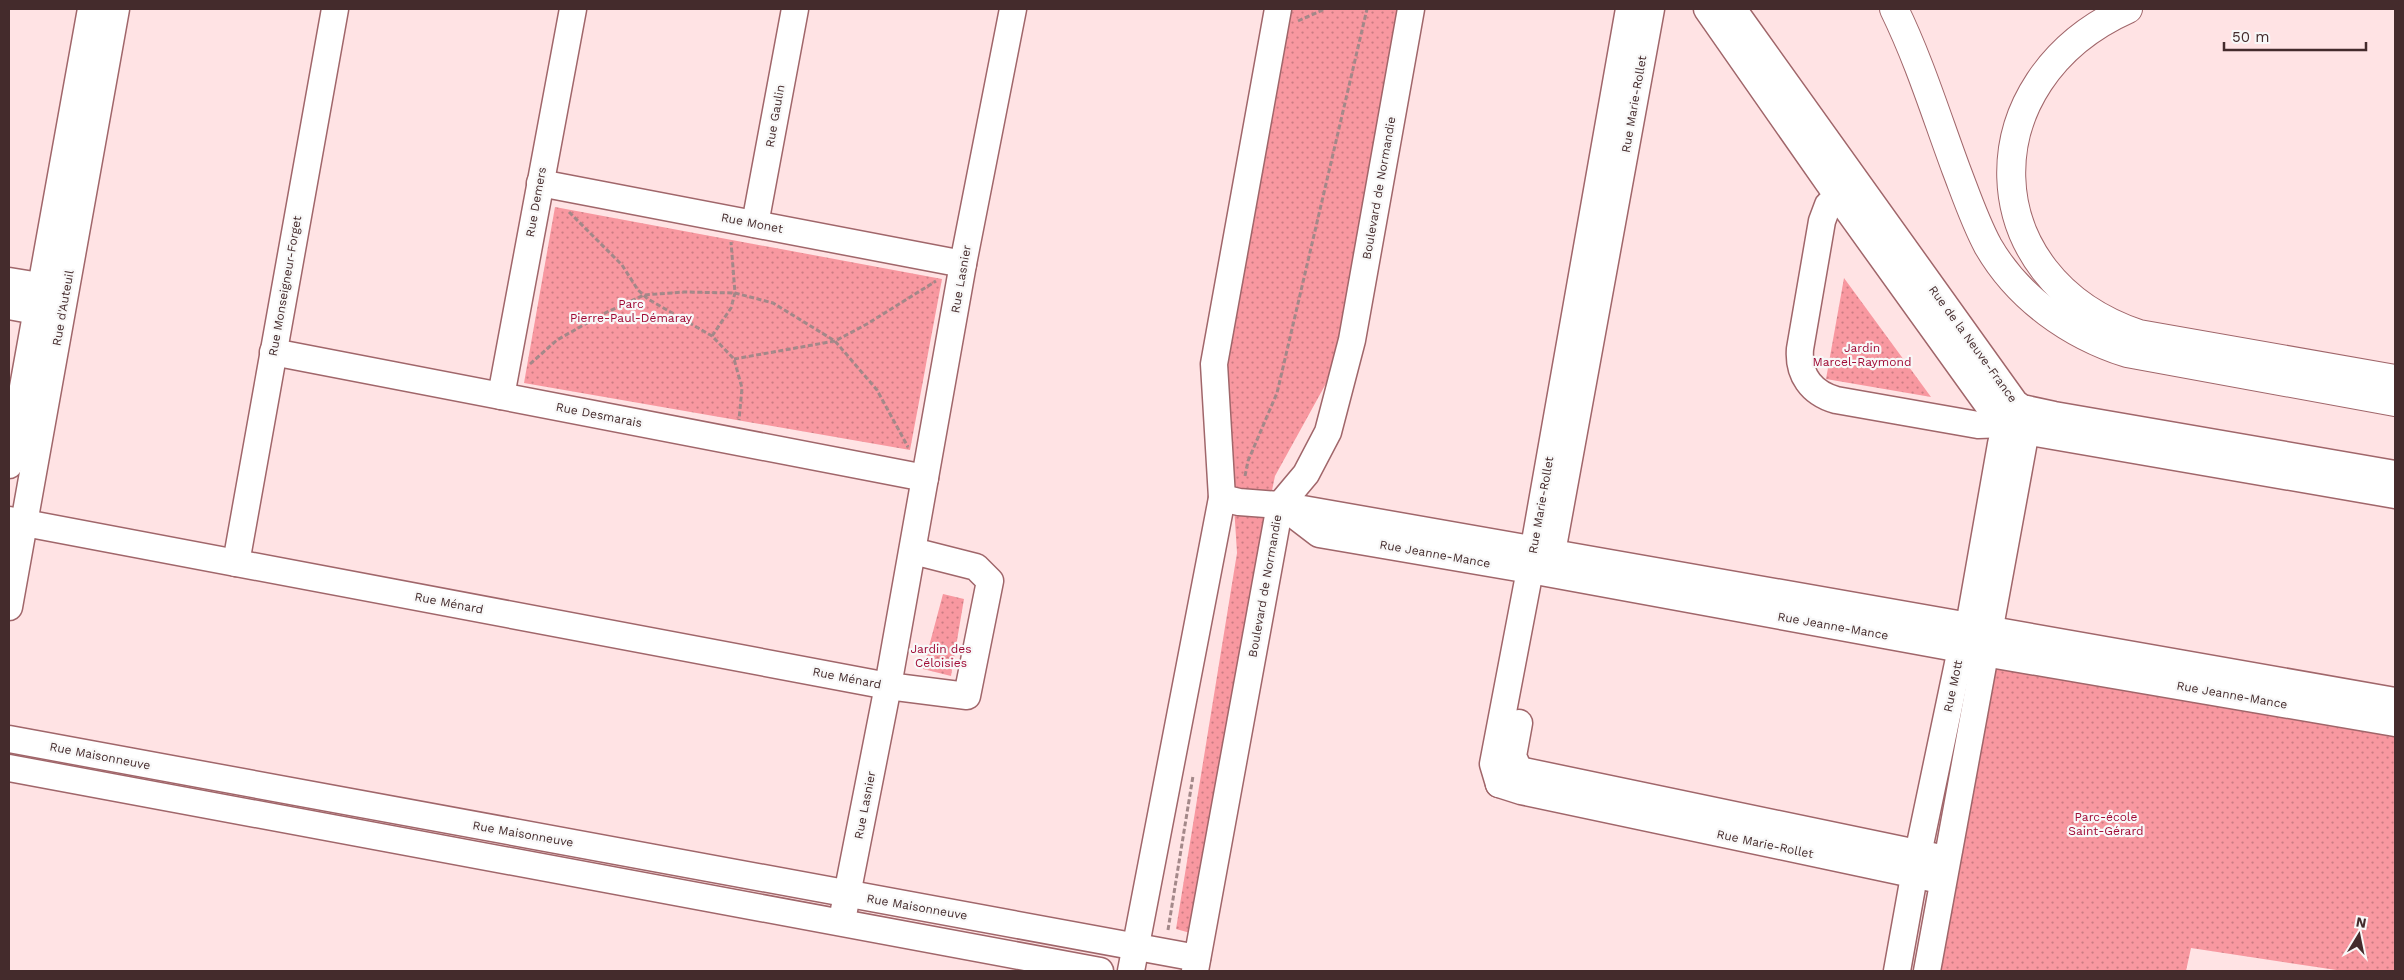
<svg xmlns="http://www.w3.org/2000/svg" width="2404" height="980" font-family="'Work Sans',sans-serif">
<defs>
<pattern id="park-dots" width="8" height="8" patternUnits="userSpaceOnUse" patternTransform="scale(1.25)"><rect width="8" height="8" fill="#f898a0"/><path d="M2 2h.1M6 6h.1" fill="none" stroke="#ca7c83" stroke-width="1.8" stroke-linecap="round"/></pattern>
</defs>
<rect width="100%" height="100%" fill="#ffe3e4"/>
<g fill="url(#park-dots)">
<polygon points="1290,9 1401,9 1334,369 1275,476 1254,578 1201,936 1176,929 1237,553 1225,363"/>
<polygon points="555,207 942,279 910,450 524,383"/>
<polygon points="1844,278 1931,397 1826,379"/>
<polygon points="943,594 964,599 951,676 923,669"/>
<polygon points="1986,655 2395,722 2395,971 2343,971 2191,948 2186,971 1927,971"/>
</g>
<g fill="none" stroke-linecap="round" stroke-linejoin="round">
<defs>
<g id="minor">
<polyline points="1707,9 1837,195 1993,412 2006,424 2025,431 2395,495"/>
<polyline points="1733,9 2015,403 2022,408 2054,415 2395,474"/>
<polyline points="540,183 963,264"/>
<path d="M1850 186 1828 205 1822 221 1800 349C1798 374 1811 393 1836 400L1978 425 2006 424"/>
<polyline points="755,224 795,9"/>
<polyline points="9,281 58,289"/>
<polyline points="9,306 52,314"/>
<polyline points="273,352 925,478"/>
<polyline points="501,396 573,9"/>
<polyline points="9,465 91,9"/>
<polyline points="1222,498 1239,502 1280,505 2395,701"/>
<polyline points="1285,508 1319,534 1530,570 1961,649 2395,723"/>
<polyline points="9,520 888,686 967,696 990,581 976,567 913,551"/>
<polyline points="236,563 335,9"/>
<polyline points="1549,569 1651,9"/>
<polyline points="9,607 116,9"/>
<polyline points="9,739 1197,958"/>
<polyline points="9,768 1100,971"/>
<polyline points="1519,770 1513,756 1519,723"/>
<polyline points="1504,781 1519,770 1936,857"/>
<polyline points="1499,784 1493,764 1530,570 1629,9"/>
<polyline points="1499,784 1521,791 1931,878"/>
<polyline points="844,910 888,686 963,264 1013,9"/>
<polyline points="1131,971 1222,498 1214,364 1278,9"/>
<polyline points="1195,971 1280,505 1306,474 1328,432 1352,340 1411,9"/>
<polyline points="1897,971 1918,854 1961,649 1969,626 2001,444 2006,424 2012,409"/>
<polyline points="1927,971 2029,414"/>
</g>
<g id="highway">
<path d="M1894 9C1919 60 1936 115 1956 169 1966 195 1975 222 1988 246 2018 298 2070 335 2127 353L2395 402"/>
<path d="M2128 9C1969 80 1972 278 2139 334L2395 379"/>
</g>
</defs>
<use href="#minor" stroke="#a0666a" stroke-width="29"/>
<use href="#highway" stroke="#a0666a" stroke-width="30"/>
<g stroke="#a38889" stroke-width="3" stroke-dasharray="5 2.5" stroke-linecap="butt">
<polyline points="1298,21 1325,9"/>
<polyline points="569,212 622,265 638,290 648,299 712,336 734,359 742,388 739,420"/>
<polyline points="712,336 731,308 735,293 731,242"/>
<polyline points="734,359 835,341 867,324 936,281"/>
<polyline points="530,364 557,340 603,314 644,295 684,292 735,293 773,303 835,341 877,390 908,447"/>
<polyline points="1245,476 1248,461 1277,393 1367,9"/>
<polyline points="1168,930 1193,776"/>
</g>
<use href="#minor" stroke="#fff" stroke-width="26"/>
<use href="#highway" stroke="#fff" stroke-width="28"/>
</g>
<g text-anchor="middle" stroke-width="4.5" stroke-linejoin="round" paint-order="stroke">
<g font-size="12" fill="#442b2c" stroke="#f8f8f8">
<text transform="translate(1634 104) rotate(-80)" y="4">Rue Marie-Rollet</text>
<text transform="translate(775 116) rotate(-80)" y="4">Rue Gaulin</text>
<text transform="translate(1379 188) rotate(-80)" y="4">Boulevard de Normandie</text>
<text transform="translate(536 202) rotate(-80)" y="4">Rue Demers</text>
<text transform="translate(752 223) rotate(11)" y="4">Rue Monet</text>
<text transform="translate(961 279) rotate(-80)" y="4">Rue Lasnier</text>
<text transform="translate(285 286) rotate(-80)" y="4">Rue Monseigneur-Forget</text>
<text transform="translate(63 308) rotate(-80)" y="4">Rue d'Auteuil</text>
<text transform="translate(1973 344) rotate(54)" y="4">Rue de la Neuve-France</text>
<text transform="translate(599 415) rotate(11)" y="4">Rue Desmarais</text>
<text transform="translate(1541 505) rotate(-80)" y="4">Rue Marie-Rollet</text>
<text transform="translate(1435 554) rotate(10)" y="4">Rue Jeanne-Mance</text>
<text transform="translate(1265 586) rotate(-80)" y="4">Boulevard de Normandie</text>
<text transform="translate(449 603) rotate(11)" y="4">Rue Ménard</text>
<text transform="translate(1833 626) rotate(10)" y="4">Rue Jeanne-Mance</text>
<text transform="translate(847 678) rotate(11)" y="4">Rue Ménard</text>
<text transform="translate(1953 686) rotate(-78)" y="4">Rue Mott</text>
<text transform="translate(2232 695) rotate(10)" y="4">Rue Jeanne-Mance</text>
<text transform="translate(100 756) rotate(11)" y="4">Rue Maisonneuve</text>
<text transform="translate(865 805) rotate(-79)" y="4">Rue Lasnier</text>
<text transform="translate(523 834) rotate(10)" y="4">Rue Maisonneuve</text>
<text transform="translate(1765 844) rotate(12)" y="4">Rue Marie-Rollet</text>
<text transform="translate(917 907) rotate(10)" y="4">Rue Maisonneuve</text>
</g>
<g font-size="12" fill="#9f0a35" stroke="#f8f8f8">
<text x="631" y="308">Parc<tspan x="631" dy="14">Pierre-Paul-Démaray</tspan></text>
<text x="1862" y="352">Jardin<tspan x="1862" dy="14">Marcel-Raymond</tspan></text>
<text x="941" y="653">Jardin des<tspan x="941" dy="14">Céloisies</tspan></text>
<text x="2106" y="821">Parc-école<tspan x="2106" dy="14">Saint-Gérard</tspan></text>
</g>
</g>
<rect width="2404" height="980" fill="none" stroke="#442b2c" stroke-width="20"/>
<g transform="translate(2359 935) rotate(10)" stroke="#f8f8f8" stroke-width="4" paint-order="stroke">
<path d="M0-4L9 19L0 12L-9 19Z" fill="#442b2c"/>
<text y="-8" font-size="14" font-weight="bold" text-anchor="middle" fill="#442b2c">N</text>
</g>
<path d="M2224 42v8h142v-8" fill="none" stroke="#442b2c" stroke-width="2.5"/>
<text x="2232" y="42" font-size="15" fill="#442b2c" stroke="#f8f8f8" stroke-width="4" paint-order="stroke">50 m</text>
</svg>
